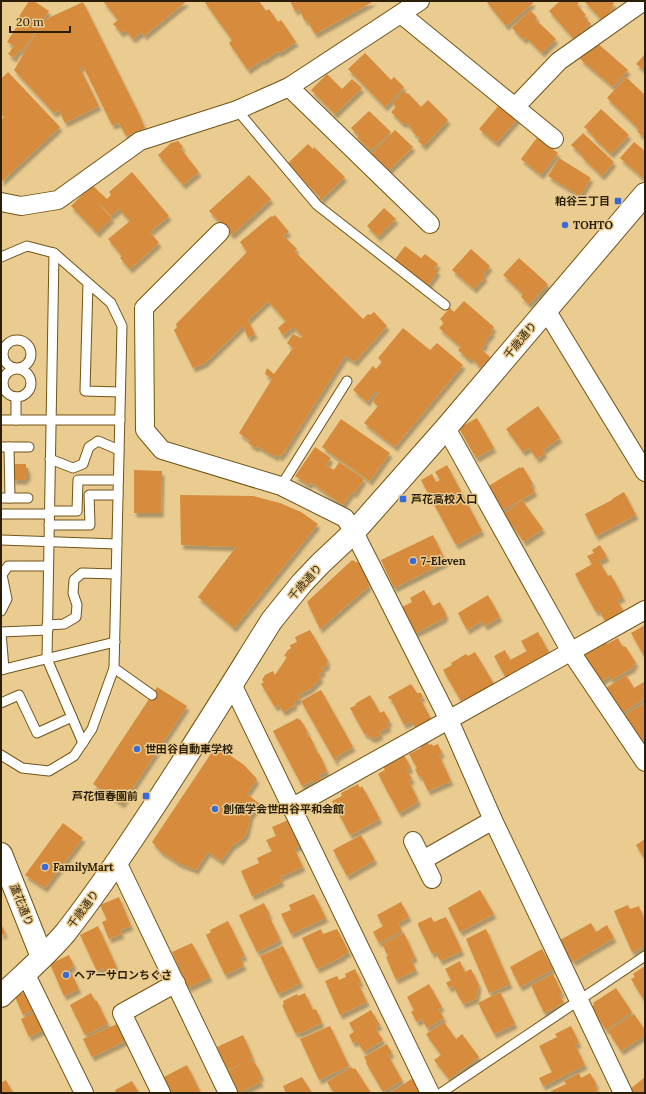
<svg xmlns="http://www.w3.org/2000/svg" width="646" height="1094" font-family="Lora,'Noto Sans JP',serif">
<defs>
<filter id="shadow"><feDropShadow dx="2.5" dy="4.5" stdDeviation="1" flood-color="#0004"/></filter>
</defs>
<rect width="100%" height="100%" fill="#eacb90"/>
<g fill="#d68b3c" filter="url(#shadow)">
<polygon points="29,1 34,1 49,11 22,52 19,50 14,58 8,54 14,46 7,42 19,23 16,21"/>
<polygon points="103,1 187,1 144,36 142,32 133,39 125,30 121,33 113,24 118,20"/>
<polygon points="204,1 259,1 266,11 269,9 278,22 281,20 296,42 279,53 278,51 263,61 262,60 248,70 229,43 232,40"/>
<polygon points="290,1 374,1 315,34 307,20 305,21 299,9 295,11"/>
<polygon points="486,1 531,1 533,3 506,26"/>
<polygon points="560,1 577,1 579,3 577,5 586,15 584,16 591,24 574,39 549,11"/>
<polygon points="584,1 611,1 614,3 612,6 614,8 602,20"/>
<polygon points="83,2 139,114 145,128 126,136 119,123 112,125 83,66 80,68 99,106 65,123 59,110 54,113 14,70 44,20"/>
<polygon points="530,10 537,17 535,19 556,39 542,53 526,37 524,40 512,28"/>
<polygon points="595,41 628,70 613,87 580,59"/>
<polygon points="365,53 391,80 394,77 404,87 385,107 348,69"/>
<polygon points="645,54 645,71 636,64"/>
<polygon points="8,72 60,127 1,182 1,120 4,117 1,114 1,79"/>
<polygon points="327,74 342,89 352,79 362,88 335,114 311,90"/>
<polygon points="626,77 645,95 645,139 637,131 639,129 607,98"/>
<polygon points="404,91 407,94 408,93 421,107 428,100 448,120 424,146 418,141 420,139 412,131 413,130 405,122 403,124 391,112 396,107 392,103"/>
<polygon points="501,103 519,117 496,143 479,129"/>
<polygon points="601,109 629,135 611,154 592,136 593,135 584,127"/>
<polygon points="369,111 391,132 371,151 357,138 359,136 351,128"/>
<polygon points="395,130 413,147 389,170 372,154"/>
<polygon points="583,133 614,162 602,176 582,157 583,156 571,145"/>
<polygon points="539,135 548,141 546,144 558,153 541,175 521,159"/>
<polygon points="178,141 183,147 181,149 199,172 183,185 158,155 171,143"/>
<polygon points="634,142 645,151 645,176 643,178 620,158"/>
<polygon points="308,144 313,149 314,147 345,177 320,201 319,199 320,197 287,164"/>
<polygon points="559,158 591,178 580,196 548,176"/>
<polygon points="132,172 169,216 150,232 159,243 130,269 120,258 122,256 108,239 130,221 119,209 111,216 100,204 99,205 112,218 97,233 71,206 92,185 107,199 111,195 109,192"/>
<polygon points="249,175 271,199 232,235 209,211"/>
<polygon points="384,208 396,219 378,237 367,226"/>
<polygon points="275,215 289,232 283,235 297,249 294,251 363,319 368,314 370,315 374,312 387,326 355,362 345,356 283,454 282,454 280,457 277,454 276,457 257,446 256,448 248,443 250,441 239,433 272,379 265,374 267,368 274,374 293,348 287,343 293,334 301,338 302,336 293,327 283,335 278,328 286,321 268,301 248,320 255,334 248,338 243,326 205,363 193,368 174,330 177,327 176,324 247,252 240,242 271,216 272,217"/>
<polygon points="405,246 421,258 425,254 438,264 435,268 438,271 427,287 393,262"/>
<polygon points="471,249 490,266 483,275 485,277 474,289 452,270"/>
<polygon points="519,258 548,284 529,304 521,297 523,294 503,275"/>
<polygon points="464,301 494,327 491,331 493,332 485,341 486,343 481,349 490,357 481,367 471,358 469,360 458,350 461,347 439,328 444,323 440,319 450,308 454,312"/>
<polygon points="403,328 430,350 437,343 463,365 395,447 364,423 378,406 374,403 374,399 379,393 376,391 367,402 353,390 373,366 376,369 382,362 378,358"/>
<polygon points="538,406 560,438 543,450 545,453 537,459 529,448 523,452 506,429"/>
<polygon points="477,418 494,448 476,458 459,428"/>
<polygon points="341,419 390,453 370,481 322,447"/>
<polygon points="315,447 331,458 326,465 334,470 339,462 364,479 354,494 352,492 343,505 311,482 309,485 295,476"/>
<polygon points="13,464 26,464 26,468 28,468 28,477 25,477 26,480 13,480"/>
<polygon points="447,465 482,531 456,545 421,480 432,474 436,482 440,480 435,472"/>
<polygon points="520,467 520,468 523,467 533,484 531,485 535,492 501,511 487,487"/>
<polygon points="134,470 162,471 161,513 134,513"/>
<polygon points="624,492 636,515 596,536 585,514 612,500 612,499"/>
<polygon points="180,495 253,496 280,503 301,512 318,524 234,628 198,597 236,547 181,545"/>
<polygon points="522,500 543,529 524,542 504,514"/>
<polygon points="433,535 446,562 394,588 381,560"/>
<polygon points="600,545 607,557 599,561 608,576 611,575 623,597 617,600 625,614 607,624 599,610 596,612 575,574 592,564 587,556 594,553 592,550"/>
<polygon points="352,560 363,565 369,586 320,629 307,602"/>
<polygon points="424,590 433,606 440,602 446,615 445,616 445,618 414,634 400,608 412,602 410,598"/>
<polygon points="488,595 500,617 485,626 482,621 467,630 458,613"/>
<polygon points="645,625 645,658 631,633"/>
<polygon points="310,630 328,661 326,662 328,665 322,668 323,672 319,674 321,678 310,689 298,695 300,699 294,702 295,705 285,711 282,711 279,705 275,707 261,684 264,682 262,680 265,675 273,671 275,675 287,657 284,656 288,650 291,648 290,645 297,642 295,637"/>
<polygon points="538,632 550,654 506,678 494,656 505,650 510,660 527,651 521,641"/>
<polygon points="618,638 622,646 626,647 636,663 633,665 634,667 611,680 609,676 599,683 584,659 586,658 584,655 606,642 607,644"/>
<polygon points="475,652 494,684 486,688 487,689 471,699 469,696 461,701 443,670 452,665 451,663 466,654 468,656"/>
<polygon points="626,675 634,688 644,682 645,698 619,715 603,690"/>
<polygon points="411,684 417,693 421,693 423,697 420,698 431,719 415,727 411,721 404,725 391,699 390,700 388,697"/>
<polygon points="157,687 187,706 122,804 93,784"/>
<polygon points="321,690 353,747 336,757 337,760 335,761 301,701"/>
<polygon points="370,695 380,713 384,711 390,722 387,723 389,727 379,732 381,735 373,739 372,737 370,738 367,734 365,735 350,708 356,705 355,704"/>
<polygon points="645,703 645,740 642,742 636,731 633,732 625,715 627,714 627,713"/>
<polygon points="298,718 299,720 300,719 308,732 306,733 308,737 310,736 318,754 319,753 327,771 319,775 321,779 314,783 313,780 302,786 273,731"/>
<polygon points="428,742 429,745 432,744 433,746 438,744 442,753 439,755 451,781 428,791 421,776 419,777 415,769 417,768 409,754 421,748 420,746"/>
<polygon points="214,749 228,754 244,765 257,779 247,794 260,804 251,815 247,833 243,838 232,846 221,861 208,852 196,870 178,863 160,851 152,842"/>
<polygon points="404,755 411,768 407,770 412,779 409,781 418,800 417,801 418,802 399,813 378,774 385,770 383,766"/>
<polygon points="358,784 360,788 362,786 380,819 350,835 332,801 342,796 341,793"/>
<polygon points="295,817 306,843 294,848 303,867 280,877 282,882 252,896 241,871 259,863 257,858 272,851 266,840 276,836 272,827"/>
<polygon points="63,823 83,838 45,888 25,875"/>
<polygon points="361,835 375,860 347,876 333,850"/>
<polygon points="645,839 645,860 636,845"/>
<polygon points="480,890 494,914 460,932 448,908"/>
<polygon points="314,894 326,918 291,934 281,914 291,910 289,905"/>
<polygon points="119,897 131,926 120,930 122,934 109,939 102,922 107,920 100,905"/>
<polygon points="401,902 409,917 398,923 402,931 379,943 373,932 383,926 377,915"/>
<polygon points="264,903 270,915 268,917 268,919 270,918 280,939 278,940 279,941 257,952 239,915"/>
<polygon points="628,905 630,909 639,906 645,921 645,946 632,952 614,911"/>
<polygon points="431,917 434,922 446,917 462,951 440,961 436,952 432,954 418,925 418,923"/>
<polygon points="228,921 245,956 240,958 244,966 225,975 206,935 211,932 210,930"/>
<polygon points="1,923 5,934 1,935"/>
<polygon points="591,923 596,932 607,925 614,938 573,962 571,957 568,959 560,943 561,942 560,940"/>
<polygon points="98,926 117,968 106,974 103,968 97,971 80,935"/>
<polygon points="321,929 323,934 337,929 349,952 343,955 344,956 317,969 302,938"/>
<polygon points="486,929 510,984 489,993 466,939"/>
<polygon points="404,933 415,957 411,960 416,970 396,980 386,957 388,956 382,944"/>
<polygon points="192,943 210,977 188,988 172,952"/>
<polygon points="283,946 301,983 278,994 260,956"/>
<polygon points="542,949 553,969 520,987 510,967"/>
<polygon points="69,955 74,966 69,969 79,989 64,996 50,964"/>
<polygon points="460,961 465,972 471,969 479,985 476,999 463,1004 453,986 449,988 446,983 451,980 445,969"/>
<polygon points="645,966 645,1002 631,979 635,977 633,974"/>
<polygon points="355,969 361,982 358,983 367,1002 340,1015 325,981 337,976 339,980 346,977 345,974"/>
<polygon points="553,974 562,993 559,994 564,1003 544,1013 531,985"/>
<polygon points="429,984 442,1007 438,1009 444,1018 427,1028 422,1019 417,1022 411,1012 414,1010 407,997"/>
<polygon points="616,988 632,1012 606,1030 591,1007 594,1005 593,1003"/>
<polygon points="28,990 37,1008 23,1015 15,997"/>
<polygon points="500,992 515,1024 494,1034 478,1003"/>
<polygon points="91,993 95,1001 97,1001 108,1024 85,1035 70,1005"/>
<polygon points="305,993 313,1010 316,1009 322,1023 298,1034 298,1032 295,1033 282,1005 284,1004 283,1001 297,994 298,996"/>
<polygon points="371,1010 380,1025 375,1028 383,1040 364,1052 357,1041 353,1043 349,1035 354,1032 349,1023"/>
<polygon points="37,1012 45,1029 29,1037 21,1019"/>
<polygon points="634,1014 645,1030 645,1035 621,1051 608,1031"/>
<polygon points="444,1022 456,1039 462,1034 479,1057 449,1079 434,1060 441,1055 426,1034"/>
<polygon points="117,1024 125,1041 92,1057 83,1039"/>
<polygon points="330,1026 349,1066 319,1080 300,1039"/>
<polygon points="571,1026 579,1043 575,1045 585,1065 543,1086 539,1078 552,1072 539,1046 557,1037 555,1034"/>
<polygon points="243,1035 253,1058 250,1059 251,1062 254,1061 262,1076 259,1078 261,1082 239,1093 236,1086 231,1089 224,1073 247,1061 225,1071 217,1053 219,1052 217,1047"/>
<polygon points="387,1044 392,1053 388,1055 402,1080 383,1092 366,1063 367,1062 364,1057"/>
<polygon points="187,1065 201,1093 169,1093 162,1078"/>
<polygon points="351,1067 353,1069 355,1068 371,1093 334,1093 327,1082"/>
<polygon points="579,1073 581,1078 590,1073 597,1085 595,1085 598,1093 551,1093 551,1091 566,1084 564,1081"/>
<polygon points="416,1076 427,1093 390,1093"/>
<polygon points="302,1077 312,1093 286,1093 283,1086"/>
<polygon points="645,1077 645,1093 631,1093 629,1090"/>
<polygon points="6,1080 13,1093 1,1093 1,1083"/>
<polygon points="132,1081 139,1093 113,1093 116,1091 115,1090"/>
</g>
<g fill="none" stroke-linecap="round" stroke-linejoin="round">
<defs>
<g id="lane">
<polyline points="237,110 317,205 445,305"/>
<polyline points="54,253 47,659 83,743"/>
<polyline points="1,257 27,246 54,253 111,303 122,326 114,668 92,729 74,756 49,771 22,768 1,755"/>
<polyline points="88,283 85,391 120,392"/>
<circle cx="17" cy="354" r="14"/>
<circle cx="17" cy="383" r="14"/>
<polyline points="1,420 120,420"/>
<polyline points="16,420 16,397"/>
<polyline points="1,447 29,447"/>
<polyline points="9,447 10,498"/>
<polyline points="50,459 73,468 83,464 89,447 98,441 119,450"/>
<polyline points="281,486 347,381"/>
<polyline points="1,498 28,498"/>
<polyline points="49,511 77,511 78,480 118,480"/>
<polyline points="1,514 49,514"/>
<polyline points="49,525 90,525 89,495 118,495"/>
<polyline points="1,540 117,544"/>
<polyline points="1,611 7,599 2,575 8,566 48,566"/>
<polyline points="47,625 64,624 76,617 77,605 73,593 74,580 82,573 116,574"/>
<polyline points="1,632 48,630"/>
<polyline points="1,632 4,669"/>
<polyline points="114,668 152,695"/>
<polyline points="1,670 115,642"/>
<polyline points="1,703 19,695 37,733 72,717"/>
<polyline points="441,1093 645,956"/>
</g>
<g id="street">
<polyline points="401,14 554,139"/>
<polyline points="289,87 430,224"/>
<polyline points="516,106 559,61 644,1"/>
<polyline points="1,202 21,206 58,200 140,141 237,110 289,87 420,1"/>
<polyline points="220,232 144,308 145,430 162,450 281,486 345,518 354,532 449,720 493,820 623,1093"/>
<polyline points="546,310 645,472"/>
<polyline points="446,428 571,652 645,762"/>
<polyline points="232,684 430,1093"/>
<polyline points="291,808 645,610"/>
<polyline points="413,841 432,879"/>
<polyline points="423,860 493,820"/>
<polyline points="117,862 228,1093"/>
<polyline points="25,973 84,1093"/>
<polyline points="161,1093 122,1013 176,983"/>
</g>
<g id="secondary">
<polyline points="1,854 42,957"/>
<path d="M1 996C23 975 47 955 66 932 94 896 120 858 145 820 189 754 230 687 272 620L302 583 320 564 354 532 446 428 645 194"/>
</g>
</defs>
<use href="#lane" stroke="#705518" stroke-width="11"/>
<use href="#street" stroke="#705518" stroke-width="20"/>
<use href="#secondary" stroke="#705518" stroke-width="24"/>
<use href="#lane" stroke="#fff" stroke-width="9"/>
<use href="#street" stroke="#fff" stroke-width="18"/>
<use href="#secondary" stroke="#fff" stroke-width="22"/>
</g>
<g fill="#396ada" stroke="#eacb90" stroke-width="1.5">
<rect x="614" y="197" width="8" height="8" rx="2"/>
<circle cx="565" cy="225" r="4"/>
<rect x="399" y="495" width="8" height="8" rx="2"/>
<circle cx="413" cy="561" r="4"/>
<circle cx="137" cy="749" r="4"/>
<rect x="142" y="792" width="8" height="8" rx="2"/>
<circle cx="215" cy="809" r="4"/>
<circle cx="45" cy="867" r="4"/>
<circle cx="66" cy="975" r="4"/>
</g>
<g text-anchor="middle" stroke-width="3" stroke-linejoin="round" paint-order="stroke">
<g font-size="11" font-weight="bold" fill="#2a1f06" stroke="#eacb90" text-anchor="start">
<text x="610" y="205" text-anchor="end">粕谷三丁目</text>
<text x="573" y="229">TOHTO</text>
<text x="411" y="503">芦花高校入口</text>
<text x="421" y="565">7-Eleven</text>
<text x="145" y="753">世田谷自動車学校</text>
<text x="138" y="800" text-anchor="end">芦花恒春園前</text>
<text x="223" y="813">創価学会世田谷平和会館</text>
<text x="53" y="871">FamilyMart</text>
<text x="74" y="979">ヘアーサロンちぐさ</text>
</g>
<g font-size="11" fill="#2a1f06" stroke="#eacb90">
<text transform="translate(520 340) rotate(-50)" y="4">千歳通り</text>
<text transform="translate(305 582) rotate(-48)" y="4">千歳通り</text>
<text transform="translate(22 905) rotate(68)" y="4">蘆花通り</text>
<text transform="translate(83 909) rotate(-53)" y="4">千歳通り</text>
</g>
</g>
<rect width="646" height="1094" fill="none" stroke="#2a1f06" stroke-width="4"/>
<path d="M10 26v6h60v-6" fill="none" stroke="#2a1f06" stroke-width="2"/>
<text x="16" y="26" font-size="12" fill="#2a1f06" stroke="#eacb90" stroke-width="3" paint-order="stroke">20 m</text>
</svg>
